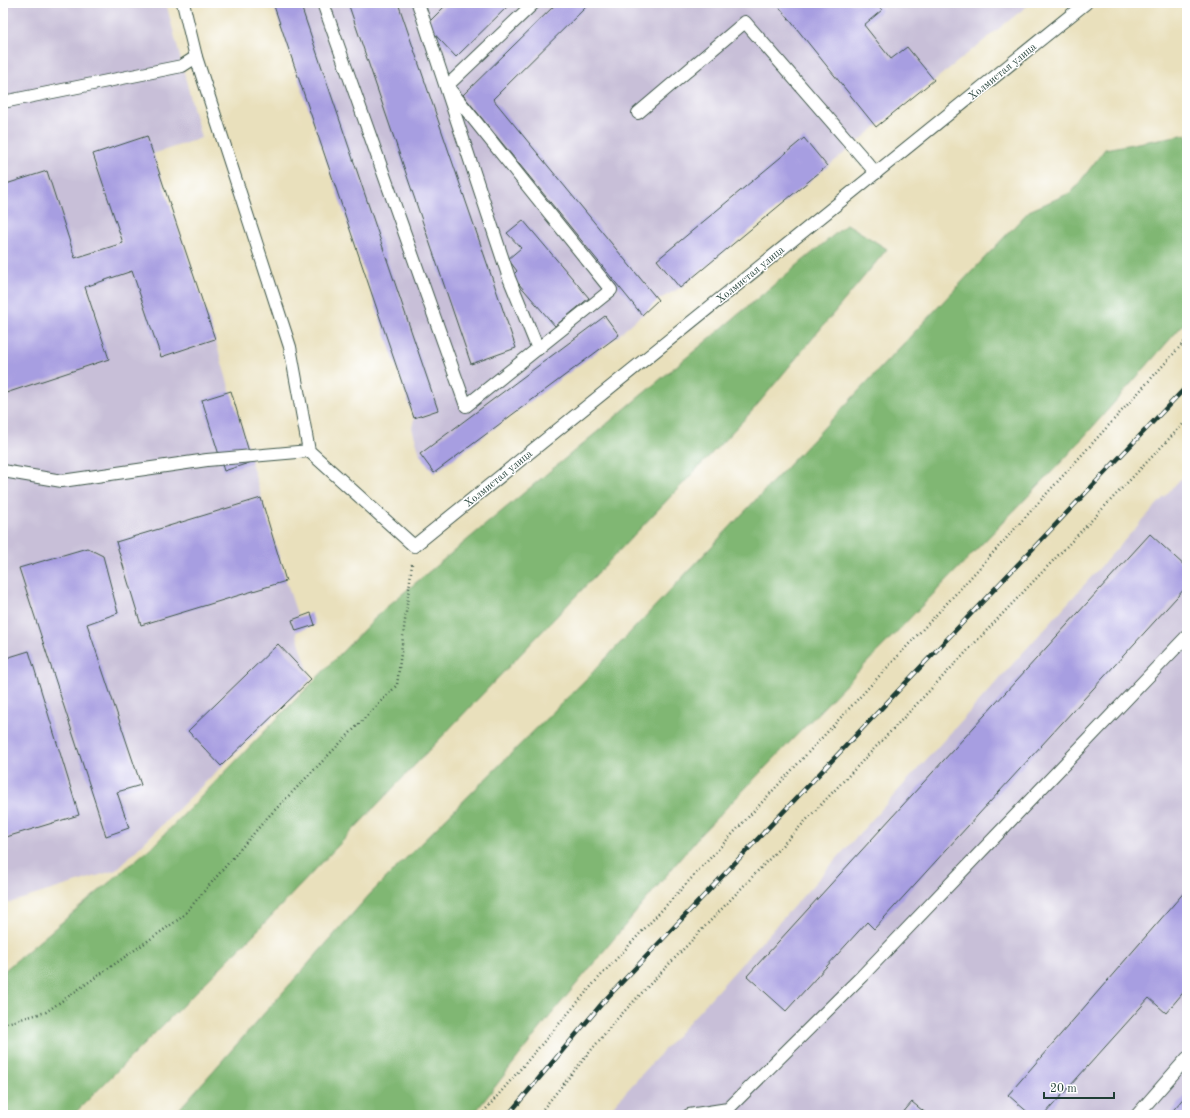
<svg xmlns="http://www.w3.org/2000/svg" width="1190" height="1118" font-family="'Old Standard TT',serif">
<rect width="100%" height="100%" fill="#fff"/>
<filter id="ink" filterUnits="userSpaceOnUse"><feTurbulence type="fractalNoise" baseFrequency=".025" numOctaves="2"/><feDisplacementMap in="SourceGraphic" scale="8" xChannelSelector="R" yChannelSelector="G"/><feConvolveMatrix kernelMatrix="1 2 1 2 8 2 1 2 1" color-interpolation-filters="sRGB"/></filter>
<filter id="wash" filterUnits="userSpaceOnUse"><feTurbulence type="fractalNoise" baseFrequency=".012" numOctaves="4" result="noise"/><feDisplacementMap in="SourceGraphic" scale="16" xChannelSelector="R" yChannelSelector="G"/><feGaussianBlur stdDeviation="0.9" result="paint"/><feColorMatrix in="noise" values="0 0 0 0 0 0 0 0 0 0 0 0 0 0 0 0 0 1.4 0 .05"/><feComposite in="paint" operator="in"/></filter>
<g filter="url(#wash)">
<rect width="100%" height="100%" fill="#e9e0bc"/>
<g fill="#c8bfd8">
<polygon points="3,3 166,3 201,138 153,154 215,339 286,581 298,617 311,613 315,625 296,632 311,679 116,870 3,905"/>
<polygon points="273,3 1031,3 876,127 680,288 658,300 619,335 434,473 420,454 412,428 414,418"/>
<polygon points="1187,472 1187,1115 605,1115 1141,522"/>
</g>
<g fill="#80b773" stroke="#507a54">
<polygon points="1187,134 1187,320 1067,456 699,836 550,1016 473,1115 174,1115 371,893 590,675 1029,211 1072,192 1105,149"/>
<polygon points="847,224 887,249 753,410 254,934 73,1115 10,1115 3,1104 5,970 155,844 383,610"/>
</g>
<g id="blocks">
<g fill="#a79ee1">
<polygon points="273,3 300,3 438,410 414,418"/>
<polygon points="348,3 398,3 516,348 471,364"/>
<polygon points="448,3 511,3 456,57 426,25"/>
<polygon points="557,3 590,3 493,99 658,300 642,315 463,95"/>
<polygon points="776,3 877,3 882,10 864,25 891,59 907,47 934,80 876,127"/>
<polygon points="147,136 215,339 161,357 132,271 85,287 109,359 3,394 3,185 47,171 75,258 123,243 93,154"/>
<polygon points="804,138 827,166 680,288 657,260"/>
<polygon points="523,220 589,298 555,326 512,276 517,271 508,259 521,248 507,233"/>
<polygon points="605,316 619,335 434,473 420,454"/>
<polygon points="231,391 252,462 224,471 202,400"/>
<polygon points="261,498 286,581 141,625 116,542"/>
<polygon points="1150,534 1187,568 1187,586 874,929 867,922 786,1011 747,976"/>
<polygon points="87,548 103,556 118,613 87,624 141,785 117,792 129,828 106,836 19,568"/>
<polygon points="311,613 315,625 296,631 292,620"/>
<polygon points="278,644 311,679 221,766 188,731"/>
<polygon points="29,651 79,815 3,838 3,659"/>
<polygon points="1187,889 1187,988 1166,1013 1149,998 1044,1115 1031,1115 1008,1095"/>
<polygon points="1187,1094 1187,1115 1169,1115"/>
<polygon points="912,1102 928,1115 901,1115"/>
</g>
</g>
</g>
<g filter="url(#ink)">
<use href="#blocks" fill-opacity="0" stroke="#3d5548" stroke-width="1"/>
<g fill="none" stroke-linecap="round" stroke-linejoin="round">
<defs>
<g id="service">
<polyline points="183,3 196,57 290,347 309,451 414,546 1086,3"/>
<polyline points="323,3 466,406 611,290 447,86 534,3"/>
<polyline points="418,3 509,278 538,349"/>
<polyline points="3,102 182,66 196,57"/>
<polyline points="638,113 745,22 876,173"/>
<polyline points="3,471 62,481 207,460 309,451"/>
<polyline points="689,1115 728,1109 862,976 1187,636"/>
<polyline points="1137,1115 1187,1058"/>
</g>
</defs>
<use href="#service" stroke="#3d5548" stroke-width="14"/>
<g stroke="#3d5548" stroke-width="2.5" stroke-dasharray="1 3" stroke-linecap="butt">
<polyline points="3,1024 46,1012 182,917 267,818 397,685 412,564"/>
<polyline points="481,1115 595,982 962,587 1187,339"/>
<polyline points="538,1115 616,1020 1187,420"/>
</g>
<use href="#service" stroke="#fff" stroke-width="12"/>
<defs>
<polyline id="rail" points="508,1115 605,1000 1187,386"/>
</defs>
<use href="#rail" stroke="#1f3d34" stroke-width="4.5"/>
<use href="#rail" stroke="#fff" stroke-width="3" stroke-dasharray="9" stroke-linecap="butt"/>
</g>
</g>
<g text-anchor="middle" stroke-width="3" stroke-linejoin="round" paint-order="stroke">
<g font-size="11" fill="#1f3d34" stroke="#fff">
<text transform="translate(1002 71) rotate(-39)" y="4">Холмистая улица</text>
<text transform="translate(750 274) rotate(-39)" y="4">Холмистая улица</text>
<text transform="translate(498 478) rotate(-39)" y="4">Холмистая улица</text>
</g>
</g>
<rect width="1190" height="1118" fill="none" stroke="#fff" stroke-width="16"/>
<path d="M1044 1092v6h70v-6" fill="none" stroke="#1f3d34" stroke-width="2"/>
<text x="1050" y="1092" font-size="12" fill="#1f3d34" stroke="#ffffff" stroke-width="3" paint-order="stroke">20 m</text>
</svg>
